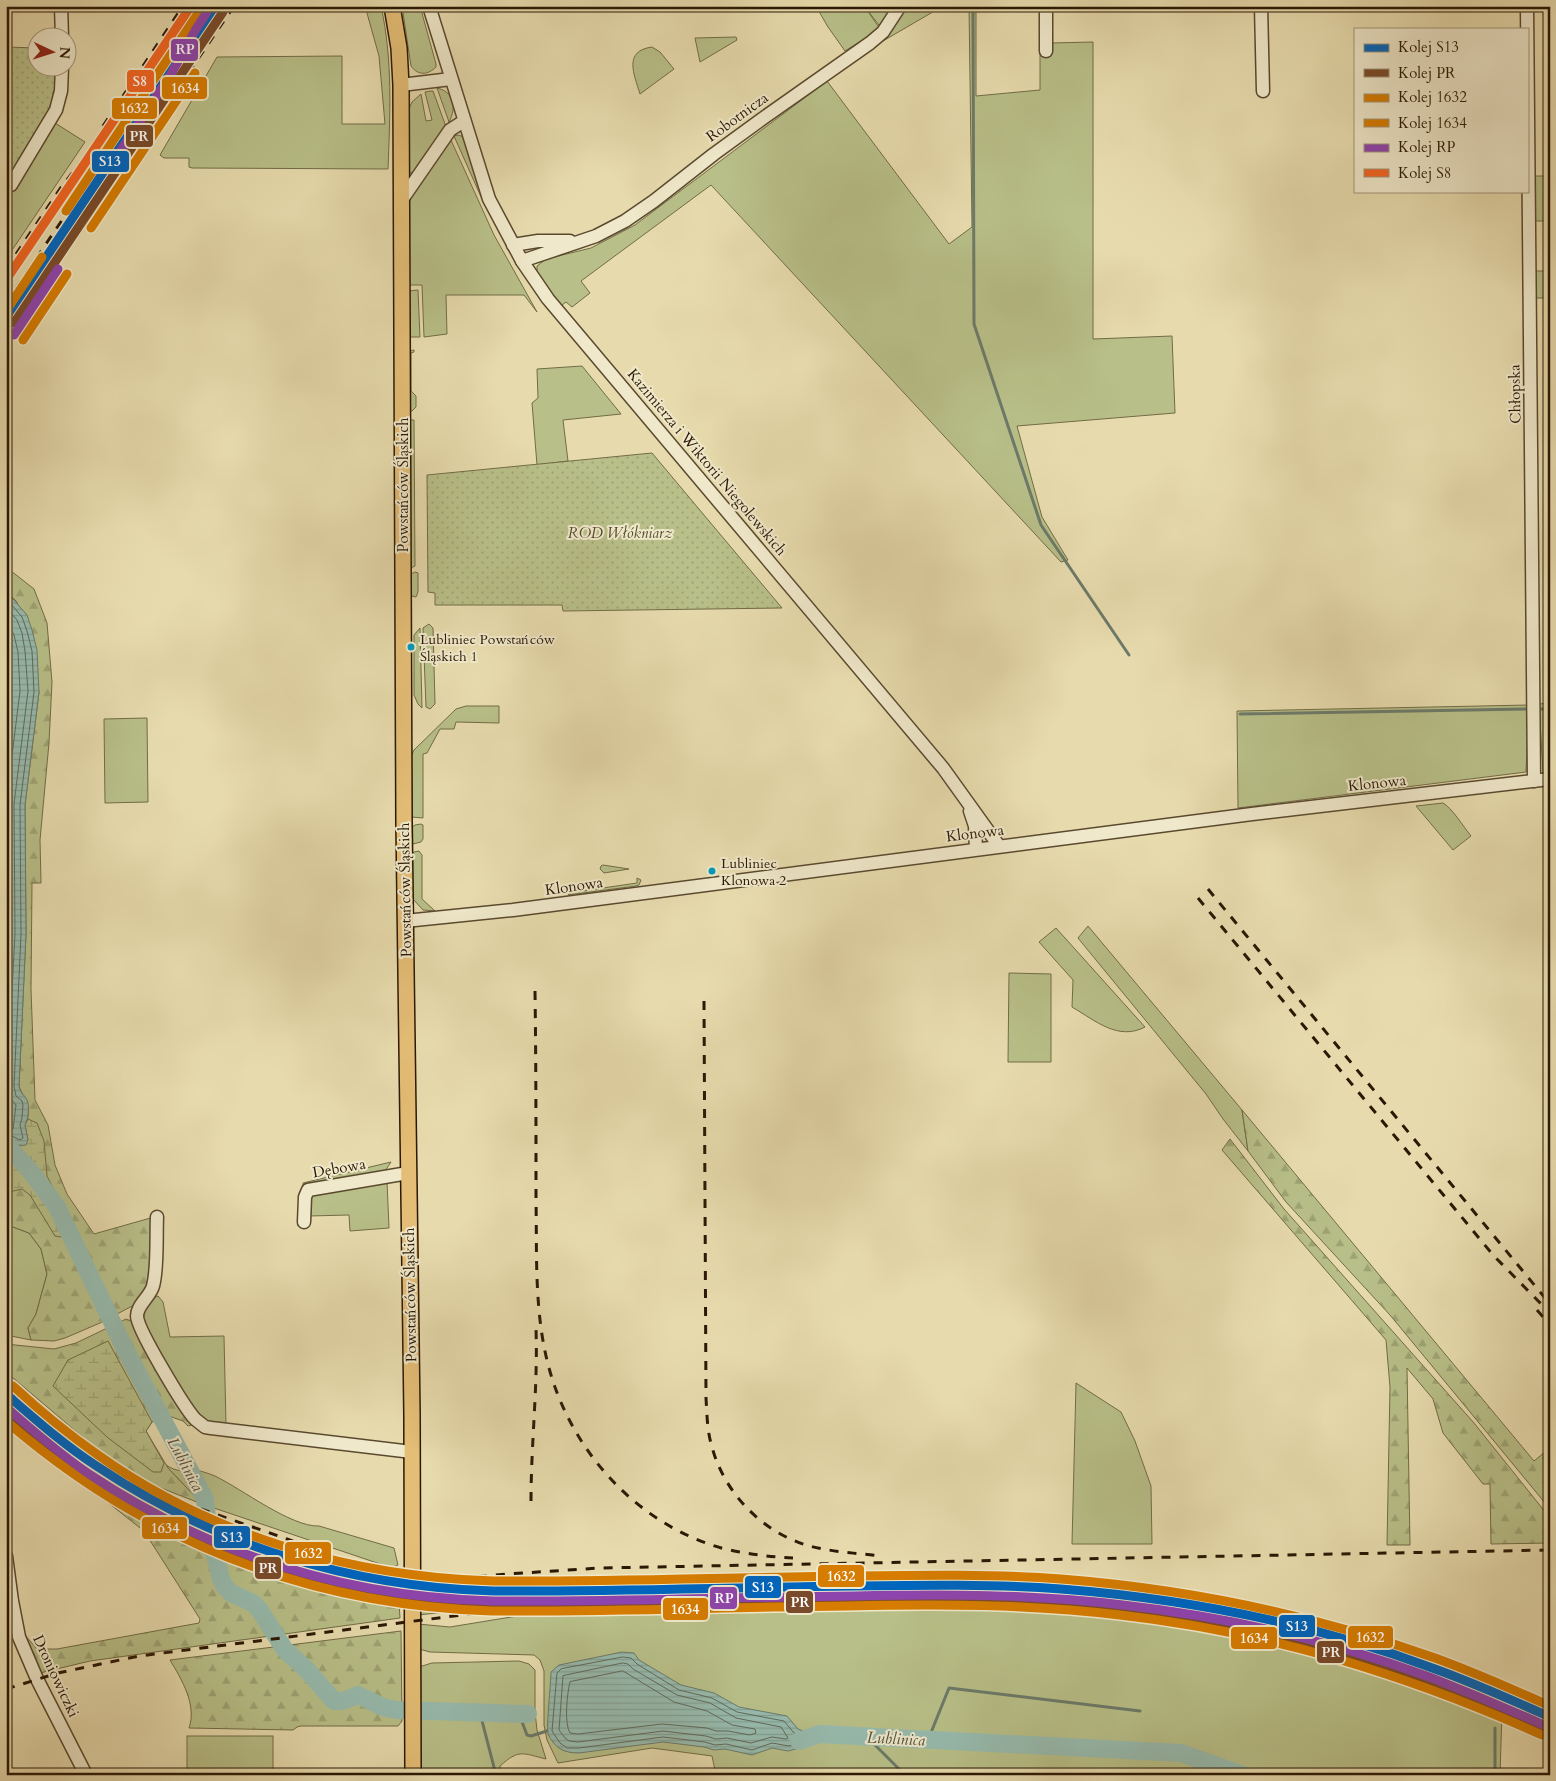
<svg xmlns="http://www.w3.org/2000/svg" width="1556" height="1781" font-family="Cardo,serif">
<defs>
<pattern id="forest-firs" width="22" height="20" patternUnits="userSpaceOnUse" patternTransform="scale(1.25)"><rect width="22" height="20" fill="#b8bf88"/><path d="M5 1l3.5 6h-7zM16 11l3.5 6h-7z" fill="#9ea374"/></pattern>
<pattern id="wetland-marsh" width="20" height="14" patternUnits="userSpaceOnUse" patternTransform="scale(1.25)"><rect width="20" height="14" fill="#b8bf88"/><path d="M1 5h8M5 5V1M11 12h8M15 12V8" fill="none" stroke="#9ea374"/></pattern>
<pattern id="garden-dots" width="8" height="8" patternUnits="userSpaceOnUse" patternTransform="scale(1.25)"><rect width="8" height="8" fill="#b8bf88"/><path d="M2 2h.1M6 6h.1" fill="none" stroke="#9ea374" stroke-width="1.8" stroke-linecap="round"/></pattern>
<pattern id="water-rules" width="6" height="5" patternUnits="userSpaceOnUse" patternTransform="scale(1.25)"><rect width="6" height="5" fill="#97bbae"/><path d="M0 2.5h6" fill="none" stroke="#82a094"/></pattern>
</defs>
<rect width="100%" height="100%" fill="#e7dbad"/>
<filter id="stains"><feTurbulence type="fractalNoise" baseFrequency=".004" numOctaves="4"/><feColorMatrix values="0 0 0 0 .2 0 0 0 0 .09 0 0 0 0 .02 0 0 0 .5 -.17"/></filter>
<radialGradient id="worn" r=".72"><stop offset=".6" stop-color="#630" stop-opacity="0"/><stop offset="1" stop-color="#630" stop-opacity=".3"/></radialGradient>
<g fill="#b8bf88" stroke="#726c46">
<path d="M365 6H381C393 61 390 114 388 169L192 168 189 167V158H164L160 155 217 57 342 56V124H385L379 56Z"/>
<path d="M402 6H420L436 64V67C428 75 418 76 411 66Z"/>
<polygon points="894,6 882,29 865,7 880,29 845,51 828,27 817,8"/>
<polygon points="905,6 943,6 883,41"/>
<path d="M969 6H976V96L1040 90V53L1050 43 1093 42V339L1172 336 1175 413 1017 426 1042 517 1068 560 1061 562 711 185 581 281 590 293 572 307 566 302 561 306C551 295 536 282 537 266L546 259 591 248 635 225 827 81 949 244 972 227Z"/>
<polygon points="736,37 737,40 700,62 695,38"/>
<path d="M652 47 660 52 674 69 640 94C634 74 623 51 652 47Z"/>
<path d="M437 88C454 92 457 107 449 122Z"/>
<polygon points="431,91 433,91 445,124 444,128 412,173 411,172 408,176 408,111 412,102 421,94 426,121 432,120 425,92"/>
<polygon points="55,123 85,142 6,259 6,198 9,193 16,190"/>
<polygon points="458,135 464,137 485,198 482,199 454,136"/>
<polygon points="450,138 494,235 537,312 524,295 446,295 447,334 424,337 422,285 408,285 407,208 410,198"/>
<rect x="1534" y="176" width="16" height="45"/>
<rect x="1535" y="271" width="15" height="27"/>
<polygon points="418,290 420,337 410,337 409,335 408,291"/>
<polygon points="414,350 414,352 411,353 411,391 416,396 416,407 412,411 409,411 409,351"/>
<polygon points="582,366 621,414 563,420 568,461 537,465 532,403 538,398 537,369"/>
<polygon points="408,420 414,420 415,566 409,569"/>
<polygon points="415,572 418,573 418,592 416,597 412,596 408,590 409,575"/>
<polygon points="429,624 433,628 435,704 430,709 426,707 423,628"/>
<polygon points="420,628 422,708 418,704 414,695 414,635"/>
<polygon points="1550,703 1550,772 1543,773 1539,704"/>
<polygon points="1529,705 1526,772 1238,808 1237,711"/>
<polygon points="466,706 499,706 499,723 456,722 454,729 440,729 427,753 423,754 423,818 411,817 411,757 414,750 456,709"/>
<polygon points="147,718 148,802 105,803 104,719"/>
<path d="M1443 803C1452 808 1463 826 1471 836L1453 850 1416 806Z"/>
<polygon points="421,824 423,825 423,839 421,842 413,844 412,841 411,828 415,825"/>
<polygon points="419,851 422,855 422,899 435,911 423,910 412,898 412,854 414,852"/>
<polygon points="603,865 629,869 604,873 600,869 601,866"/>
<polygon points="637,878 641,880 639,885 636,886 568,895 581,884 582,891 637,883"/>
<polygon points="1088,926 1242,1110 1248,1151 1223,1119 1206,1094 1078,938"/>
<path d="M1056 928 1145 1027C1118 1041 1096 1021 1072 1007L1073 980 1039 942Z"/>
<polygon points="1009,973 1051,974 1051,1062 1008,1062"/>
<polygon points="391,1162 385,1171 303,1187 303,1183"/>
<polygon points="387,1181 389,1228 350,1231 349,1215 309,1216 311,1196"/>
<polygon points="13,1227 29,1233 41,1249 47,1274 36,1314 28,1328 31,1340 6,1335 6,1230"/>
<path d="M158 1296 163 1302 170 1337 224 1336 226 1426 209 1422 188 1404 143 1322C144 1311 147 1299 158 1296Z"/>
<polygon points="1076,1383 1121,1412 1135,1441 1151,1486 1152,1544 1072,1544"/>
<path d="M164 1463C171 1470 183 1473 193 1469 200 1471 208 1473 215 1476 242 1489 291 1527 319 1526L394 1548 398 1565 392 1568 202 1504 168 1468Z"/>
<polygon points="956,1596 1062,1602 1121,1610 1332,1648 1502,1711 1500,1775 716,1775 712,1756 652,1748 558,1763 547,1740 544,1725 544,1671 540,1660 534,1655 430,1652 419,1649 418,1624 450,1627 548,1611 623,1605"/>
<polygon points="419,1597 468,1601 532,1603 418,1615"/>
<path d="M519 1661 529 1664 535 1670V1712L537 1730 546 1759C522 1753 519 1749 500 1766V1775H420L419 1667 432 1663Z"/>
<rect x="187" y="1736" width="86" height="39"/>
</g>
<g fill="url(#forest-firs)" stroke="#726c46">
<path d="M6 567 34 589 47 623 52 682 49 743 40 840 41 883H32L31 989 35 1100 48 1125 55 1165 67 1194 94 1234 154 1217 151 1275 147 1288 138 1303 100 1323 65 1338 54 1341 31 1340 28 1328 36 1314 47 1274 41 1249 29 1233 13 1227 6 1230V1142L11 1141C20 1131 33 1119 27 1104 25 1097 21 1093 19 1086L26 934 25 805 39 692 17 602 6 591Z"/>
<polygon points="1242,1110 1534,1461 1550,1448 1550,1509 1390,1315 1286,1202 1248,1151"/>
<polygon points="1230,1139 1284,1209 1474,1423 1550,1518 1550,1543 1491,1544 1490,1484 1483,1484 1443,1433 1433,1399 1407,1368 1410,1545 1387,1545 1390,1387 1386,1340 1222,1150"/>
<polygon points="126,1319 134,1322 192,1425 188,1426 183,1421 166,1415 152,1422 146,1431 168,1468 202,1504 156,1486 105,1456 6,1372 6,1344 54,1349 76,1343"/>
<polygon points="6,1409 95,1482 208,1547 257,1564 329,1584 392,1598 399,1603 400,1618 90,1661 40,1673 24,1634 37,1649 57,1649 199,1623 200,1619 144,1531 6,1422"/>
<path d="M401 1631 402 1721 398 1726H301L297 1727 293 1730 189 1728C197 1705 182 1680 170 1660Z"/>
</g>
<g fill="url(#wetland-marsh)" stroke="#726c46">
<polygon points="28,1119 37,1123 44,1141 47,1176 69,1220 66,1233 61,1237 55,1236 30,1195 22,1189 9,1192 6,1191 6,1142 11,1141 21,1146 28,1140 25,1125"/>
<polygon points="108,1341 152,1422 146,1431 164,1463 161,1472 153,1472 107,1437 53,1386 68,1360"/>
</g>
<g fill="url(#garden-dots)" stroke="#726c46">
<polygon points="6,47 37,48 38,68 55,68 55,102 6,180"/>
<polygon points="652,453 782,608 563,611 562,605 435,605 435,593 428,592 427,475"/>
</g>
<g fill="url(#water-rules)" stroke="#6c7a6a">
<path d="M6 591 27 615 32 630 37 650 39 692 25 805 26 934 19 1086C21 1095 24 1094 27 1100 30 1107 28 1119 25 1125L28 1140 26 1145C18 1147 14 1141 6 1142Z"/>
<path d="M622 1652 634 1653 639 1660 681 1685 714 1693 739 1707 787 1716 798 1729 803 1731 816 1729 820 1734 818 1737 810 1740 803 1747 788 1751 772 1748 752 1755 725 1749 714 1750 704 1747 663 1742 579 1753C563 1753 555 1748 548 1734 546 1730 551 1681 551 1672L559 1665Z"/>
</g>
<g fill="none" stroke-linecap="round" stroke-linejoin="round">
<g stroke="#616a5a" stroke-width="1">
<polyline points="6,598 22,617 27,631 32,651 34,692 20,805 21,934 14,1086 16,1096 22,1101 23,1105 22,1118 20,1125 23,1138 20,1140 12,1136 6,1137"/>
<polyline points="6,607 17,620 22,633 25,651 28,691 14,804 15,934 7,1085 11,1099 16,1105 13,1129 6,1131"/>
<polyline points="6,619 14,635 18,652 20,691 6,804 6,956"/>
<polygon points="623,1657 631,1658 637,1664 679,1690 712,1698 737,1712 784,1721 794,1733 803,1736 803,1739 800,1742 789,1746 772,1743 752,1750 726,1744 715,1745 705,1742 663,1737 579,1748 567,1748 560,1743 552,1731 557,1673 561,1669"/>
<polygon points="623,1663 628,1664 633,1669 677,1695 710,1703 736,1718 781,1727 788,1738 786,1739 772,1737 751,1743 727,1738 716,1739 706,1736 663,1731 578,1742 569,1741 565,1738 559,1730 563,1676"/>
<path d="M623 1671 674 1702 707 1711 732 1725 755 1729 756 1733 750 1735 728 1731H716L707 1728 662 1724 578 1734 570 1733C564 1723 567 1694 570 1682Z"/>
</g>
<g stroke="#6c7a6a" stroke-width="3">
<polyline points="973,6 974,324 1041,525 1129,655"/>
<polyline points="1540,709 1550,709"/>
<polyline points="1240,714 1528,709"/>
<polyline points="480,1713 496,1775"/>
<polyline points="519,1714 527,1735 531,1736 547,1731"/>
<polyline points="1495,1728 1495,1775"/>
<polyline points="866,1736 905,1775"/>
<polyline points="928,1740 949,1688 1140,1711"/>
</g>
<g stroke="#97bbae" stroke-width="18">
<polyline points="6,1144 32,1173 57,1207 126,1351 205,1499 207,1518 212,1527 212,1544 221,1579 225,1587 231,1593 253,1603 259,1609 285,1650 306,1669 334,1701 343,1701 358,1695 383,1707 396,1710 528,1714"/>
<polyline points="799,1741 820,1734 1181,1753 1243,1775"/>
</g>
<defs>
<g id="minor">
<polyline points="61,6 62,38"/>
<polyline points="429,6 489,199 522,261 548,299 943,768 999,846"/>
<polyline points="1046,6 1046,51"/>
<polyline points="1261,6 1263,91"/>
<polyline points="1527,6 1534,781"/>
<polyline points="401,85 451,79"/>
<polyline points="11,185 56,110 61,91 62,68"/>
<polyline points="401,201 450,130 464,121"/>
<polyline points="513,245 538,241 570,241"/>
<polyline points="522,261 596,236 625,221 654,201 714,154 762,119 870,43 883,32 900,6"/>
<polyline points="970,811 975,826 976,849"/>
<polyline points="405,921 513,910 1252,814 1550,779"/>
<path d="M157 1217C156 1236 158 1268 153 1286 150 1297 137 1305 137 1316 137 1329 184 1407 195 1419L205 1427 211 1428 412 1452"/>
<polyline points="304,1222 305,1197 308,1190 408,1173"/>
<polyline points="6,1556 12,1601 19,1637 37,1679 86,1775"/>
</g>
<polyline id="major" points="392,6 399,48 401,85 404,822 412,1415 413,1775"/>
</defs>
<use href="#minor" stroke="#5a492f" stroke-width="15"/>
<use href="#major" stroke="#2b1805" stroke-width="18"/>
<use href="#minor" stroke="#efe8ca" stroke-width="12"/>
<use href="#major" stroke="#e4be76" stroke-width="15"/>
<g stroke="#2b1805" stroke-width="3" stroke-dasharray="9 9" stroke-linecap="butt">
<polyline points="103,126 183,6"/>
<polyline points="6,269 62,186 112,123"/>
<polyline points="6,303 113,145"/>
<polyline points="6,341 234,6"/>
<polyline points="1208,889 1550,1304"/>
<polyline points="1198,898 1493,1255 1550,1313"/>
<path d="M535 991C536 1061 536 1130 536 1199 537 1255 534 1313 549 1368 572 1453 639 1526 725 1549 748 1554 770 1557 793 1558"/>
<path d="M704 1001 706 1398C707 1414 707 1431 712 1447 724 1492 761 1531 806 1545 830 1552 856 1553 881 1556"/>
<polyline points="1537,1310 1550,1325"/>
<path d="M6 1383C43 1419 83 1453 129 1477 179 1504 234 1520 287 1539 327 1553 368 1571 410 1576 443 1580 476 1577 508 1574 539 1572 569 1570 599 1568L1550 1550"/>
<path d="M531 1501C531 1443 538 1386 536 1329"/>
<polyline points="6,1689 58,1673 139,1656 588,1599 644,1596"/>
</g>
<defs>
<g id="rail-1">
<polyline points="6,317 215,6"/>
<path d="M6 1394C35 1419 63 1444 95 1465 214 1545 350 1587 493 1591 614 1592 735 1587 855 1586 924 1585 992 1584 1061 1589 1188 1599 1316 1624 1435 1669 1474 1683 1512 1700 1550 1717"/>
</g>
<g id="rail-2">
<polyline points="14,323 223,12"/>
<path d="M6 1416C23 1430 39 1445 56 1457 110 1498 169 1531 232 1556 357 1605 488 1609 621 1607 758 1605 896 1595 1033 1603 1167 1611 1300 1637 1427 1683 1468 1697 1507 1715 1546 1733"/>
</g>
<g id="rail-3">
<polyline points="66,211 203,6"/>
<polyline points="6,311 42,257"/>
<path d="M13 1386C40 1411 68 1434 98 1455 213 1537 354 1577 493 1581 614 1582 735 1577 855 1576 924 1575 992 1574 1061 1579 1188 1589 1314 1615 1435 1658 1474 1672 1512 1689 1550 1706"/>
</g>
<g id="rail-4">
<polyline points="91,228 195,73"/>
<polyline points="23,340 67,274"/>
<path d="M6 1421C146 1542 307 1605 492 1611 611 1612 729 1607 847 1606 938 1604 1029 1604 1120 1615 1269 1632 1406 1674 1542 1735"/>
</g>
<g id="rail-5">
<polyline points="121,150 171,74 196,29 207,12"/>
<polyline points="14,335 58,269"/>
<path d="M6 1407C33 1431 60 1454 89 1474 211 1555 346 1597 493 1601 613 1602 733 1597 854 1596 944 1594 1033 1594 1123 1605 1228 1617 1333 1641 1432 1678 1470 1693 1508 1709 1546 1726"/>
</g>
<polyline id="rail-6" points="6,280 191,6"/>
</defs>
<use href="#rail-1" stroke="#efe8ca" stroke-width="12"/>
<use href="#rail-2" stroke="#efe8ca" stroke-width="12"/>
<use href="#rail-3" stroke="#efe8ca" stroke-width="12"/>
<use href="#rail-4" stroke="#efe8ca" stroke-width="12"/>
<use href="#rail-5" stroke="#efe8ca" stroke-width="12"/>
<use href="#rail-6" stroke="#efe8ca" stroke-width="12"/>
<use href="#rail-1" stroke="#0065bd" stroke-width="9"/>
<use href="#rail-2" stroke="#7a4b2a" stroke-width="9"/>
<use href="#rail-3" stroke="#d57c01" stroke-width="9"/>
<use href="#rail-4" stroke="#d57c01" stroke-width="9"/>
<use href="#rail-5" stroke="#8e44ad" stroke-width="9"/>
<use href="#rail-6" stroke="#f26522" stroke-width="9"/>
</g>
<g fill="#049aba" stroke="#efe8ca" stroke-width="2">
<circle cx="411" cy="647" r="4.5"/>
<circle cx="712" cy="871" r="4.5"/>
</g>
<g text-anchor="middle" stroke-width="4" stroke-linejoin="round" paint-order="stroke">
<g font-size="14" fill="#2b1805" stroke="#efe8ca" text-anchor="start">
<text x="420" y="644">Lubliniec Powstańców<tspan x="420" dy="17">Śląskich 1</tspan></text>
<text x="721" y="868">Lubliniec<tspan x="721" dy="17">Klonowa 2</tspan></text>
</g>
<g font-size="15" fill="#2b1805" stroke="#efe8ca">
<text transform="translate(737 117) rotate(-36)" y="5">Robotnicza</text>
<text transform="translate(1515 394) rotate(-91)" y="5">Chłopska</text>
<text transform="translate(707 462) rotate(50)" y="5">Kazimierza i Wiktorii Niegolewskich</text>
<text transform="translate(403 485) rotate(-90)" y="5">Powstańców Śląskich</text>
<text transform="translate(1377 783) rotate(-6)" y="5">Klonowa</text>
<text transform="translate(975 833) rotate(-7)" y="5">Klonowa</text>
<text transform="translate(574 886) rotate(-8)" y="5">Klonowa</text>
<text transform="translate(405 890) rotate(-91)" y="5">Powstańców Śląskich</text>
<text transform="translate(339 1168) rotate(-10)" y="5">Dębowa</text>
<text transform="translate(410 1295) rotate(-91)" y="5">Powstańców Śląskich</text>
<text transform="translate(56 1676) rotate(65)" y="5">Droniowiczki</text>
</g>
<g font-size="15" font-style="italic" fill="#554a2c" stroke="#efe8ca">
<text x="620" y="538">ROD Włókniarz</text>
</g>
<g font-size="16" font-style="italic" fill="#515140" stroke="#efe8ca">
<text transform="translate(186 1464) rotate(62)" y="6">Lublinica</text>
<text transform="translate(896 1738) rotate(3)" y="6">Lublinica</text>
</g>
</g>
<g stroke="#efe8ca" stroke-width="2">
<rect x="170" y="38" width="29" height="24" rx="5" fill="#8e44ad"/>
<rect x="126" y="69" width="29" height="24" rx="5" fill="#f26522"/>
<rect x="161" y="76" width="47" height="24" rx="5" fill="#d57c01"/>
<rect x="111" y="97" width="47" height="23" rx="5" fill="#d57c01"/>
<rect x="125" y="124" width="29" height="24" rx="5" fill="#7a4b2a"/>
<rect x="91" y="150" width="39" height="23" rx="5" fill="#0065bd"/>
<rect x="141" y="1516" width="47" height="24" rx="5" fill="#d57c01"/>
<rect x="213" y="1525" width="38" height="24" rx="5" fill="#0065bd"/>
<rect x="284" y="1541" width="48" height="24" rx="5" fill="#d57c01"/>
<rect x="254" y="1556" width="28" height="24" rx="5" fill="#7a4b2a"/>
<rect x="817" y="1564" width="48" height="24" rx="5" fill="#d57c01"/>
<rect x="744" y="1575" width="38" height="24" rx="5" fill="#0065bd"/>
<rect x="709" y="1586" width="29" height="24" rx="5" fill="#8e44ad"/>
<rect x="785" y="1590" width="29" height="24" rx="5" fill="#7a4b2a"/>
<rect x="662" y="1597" width="47" height="24" rx="5" fill="#d57c01"/>
<rect x="1278" y="1614" width="38" height="24" rx="5" fill="#0065bd"/>
<rect x="1347" y="1625" width="47" height="24" rx="5" fill="#d57c01"/>
<rect x="1230" y="1626" width="48" height="24" rx="5" fill="#d57c01"/>
<rect x="1316" y="1640" width="29" height="24" rx="5" fill="#7a4b2a"/>
</g>
<g font-size="14" text-anchor="middle" font-weight="bold" fill="#fff">
<text x="185" y="54">RP</text>
<text x="140" y="86">S8</text>
<text x="185" y="93">1634</text>
<text x="134" y="113">1632</text>
<text x="139" y="141">PR</text>
<text x="110" y="166">S13</text>
<text x="165" y="1533">1634</text>
<text x="232" y="1542">S13</text>
<text x="308" y="1558">1632</text>
<text x="268" y="1573">PR</text>
<text x="841" y="1581">1632</text>
<text x="763" y="1592">S13</text>
<text x="724" y="1603">RP</text>
<text x="800" y="1607">PR</text>
<text x="685" y="1614">1634</text>
<text x="1297" y="1631">S13</text>
<text x="1370" y="1642">1632</text>
<text x="1254" y="1643">1634</text>
<text x="1331" y="1657">PR</text>
</g>
<rect width="1556" height="1781" fill="none" stroke="#e7dbad" stroke-width="25"/>
<rect x="8" y="8" width="1541" height="1766" fill="none" stroke="#2b1805" stroke-width="2.5"/>
<rect x="12" y="12" width="1531" height="1756" fill="none" stroke="#2b1805"/>
<rect x="1354" y="28" width="175" height="165" fill="#efe8ca" stroke="#a1957b"/>
<rect x="1364" y="44" width="25" height="8" fill="#0065bd" stroke="#a1957b"/>
<text x="1398" y="52" font-size="15" fill="#2b1805">Kolej S13</text>
<rect x="1364" y="69" width="25" height="8" fill="#7a4b2a" stroke="#a1957b"/>
<text x="1398" y="78" font-size="15" fill="#2b1805">Kolej PR</text>
<rect x="1364" y="94" width="25" height="8" fill="#d57c01" stroke="#a1957b"/>
<text x="1398" y="102" font-size="15" fill="#2b1805">Kolej 1632</text>
<rect x="1364" y="119" width="25" height="8" fill="#d57c01" stroke="#a1957b"/>
<text x="1398" y="128" font-size="15" fill="#2b1805">Kolej 1634</text>
<rect x="1364" y="144" width="25" height="8" fill="#8e44ad" stroke="#a1957b"/>
<text x="1398" y="152" font-size="15" fill="#2b1805">Kolej RP</text>
<rect x="1364" y="169" width="25" height="8" fill="#f26522" stroke="#a1957b"/>
<text x="1398" y="178" font-size="15" fill="#2b1805">Kolej S8</text>
<g transform="translate(52 52) rotate(94)"><circle r="24" fill="#efe8ca" stroke="#a1957b"/>
<path d="M0-4L9 19L0 12L-9 19Z" fill="#8f2418"/>
<text y="-8" font-size="14" font-weight="bold" text-anchor="middle" fill="#2b1805">N</text>
</g>
<rect width="100%" height="100%" filter="url(#stains)"/>
<rect width="100%" height="100%" fill="url(#worn)"/>
</svg>
